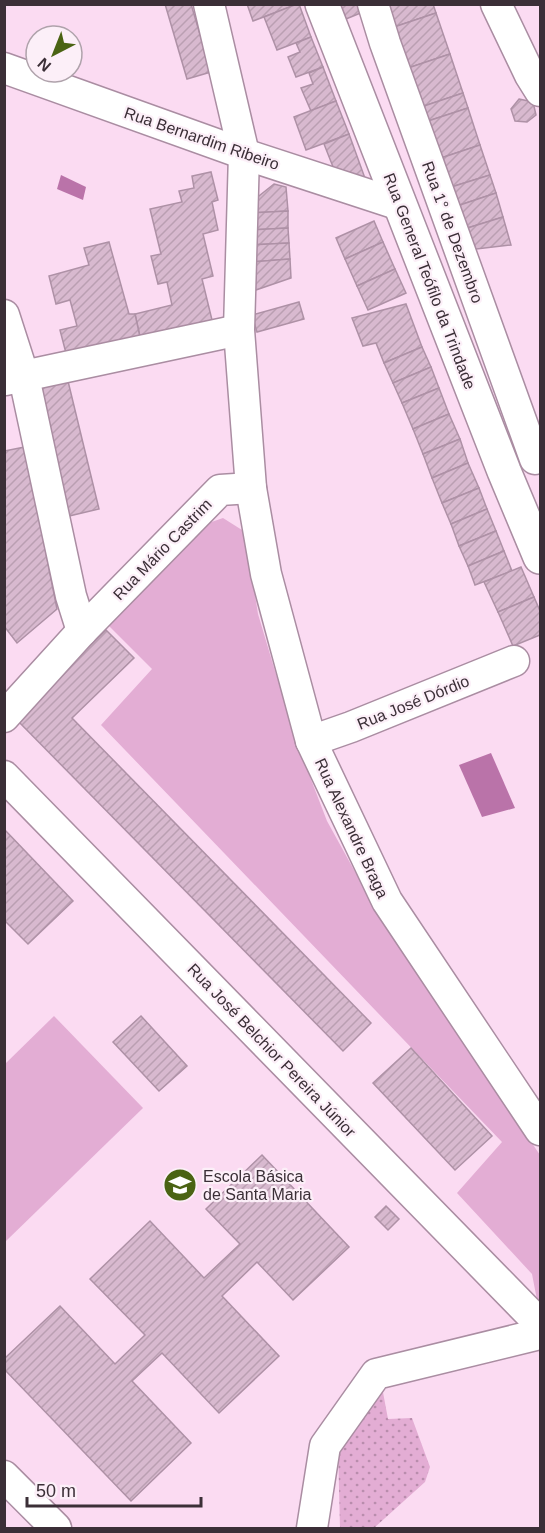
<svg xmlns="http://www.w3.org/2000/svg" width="545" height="1533" font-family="Helvetica,sans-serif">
<defs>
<pattern id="garden-dots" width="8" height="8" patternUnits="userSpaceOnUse" patternTransform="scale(1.5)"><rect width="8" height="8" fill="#e3add4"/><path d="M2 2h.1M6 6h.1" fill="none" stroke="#b98dad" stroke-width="1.8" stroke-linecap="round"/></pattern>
<pattern id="building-hatch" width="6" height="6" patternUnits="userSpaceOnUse" patternTransform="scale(1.5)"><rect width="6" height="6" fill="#d8b9cf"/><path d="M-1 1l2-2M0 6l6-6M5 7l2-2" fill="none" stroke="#ba9fb2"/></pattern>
</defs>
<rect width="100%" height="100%" fill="#fbdbf2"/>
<g fill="#e3add4">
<polygon points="223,518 242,530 248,550 258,614 275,671 307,769 327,821 375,908 431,995 540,1155 540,1304 537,1300 532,1274 457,1193 502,1142 101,725 152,669 109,626 203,525"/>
<polygon points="54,1016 143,1108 5,1242 5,1064"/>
</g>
<polygon fill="url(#garden-dots)" points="382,1387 388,1419 412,1418 430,1467 425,1482 374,1528 340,1528 338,1447"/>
<g fill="#ba73a9">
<polygon points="61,175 86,187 83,200 57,189"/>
<polygon points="491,753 515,808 482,817 459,765"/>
</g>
<g fill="url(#building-hatch)" stroke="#ae91a6" stroke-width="1.5">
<polygon points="165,4 191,4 211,72 187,79"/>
<polygon points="247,4 289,4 290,7 253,21"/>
<polygon points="297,4 299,4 311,37 277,50 264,17"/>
<polygon points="340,4 361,4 363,12 346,19"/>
<polygon points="387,4 433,4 436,13 394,27"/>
<polygon points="436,13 450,54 408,68 394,27"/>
<polygon points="311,37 323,67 296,77 288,57 300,52 296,43"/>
<polygon points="450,54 463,93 421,107 408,68"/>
<polygon points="323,67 336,101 311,111 301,88 313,84 309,73"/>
<polygon points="463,93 468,108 425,122 421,107"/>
<polygon points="519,99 533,102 536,115 527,122 515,121 511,109"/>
<polygon points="336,101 349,134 306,150 294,117"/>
<polygon points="468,108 480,145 438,159 425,122"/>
<polygon points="349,134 366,181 335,172 324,144"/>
<polygon points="480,145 490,175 448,188 438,159"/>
<polygon points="211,172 218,200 212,202 218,230 203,234 213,276 202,279 212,320 140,337 135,314 172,305 167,282 158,284 151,256 161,254 150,209 182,202 179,191 194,188 192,176"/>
<polygon points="490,175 496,193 454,207 448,188"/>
<polygon points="274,184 286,187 288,211 248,213 250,203"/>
<polygon points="496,193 503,217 461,230 454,207"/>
<polygon points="288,211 288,228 249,230 248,213"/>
<polygon points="503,217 511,245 468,250 461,230"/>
<polygon points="374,221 383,242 345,259 336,238"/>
<polygon points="288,228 289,243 250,245 249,230"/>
<polygon points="109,242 129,314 135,314 140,337 67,357 60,330 77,326 70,300 56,304 49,276 89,265 84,248"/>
<polygon points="383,242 395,269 357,286 345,259"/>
<polygon points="289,243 290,259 251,262 250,245"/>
<polygon points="290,259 291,278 253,291 251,262"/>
<polygon points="395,269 406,293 368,310 357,286"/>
<polygon points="299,302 304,319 257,332 252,315"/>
<polygon points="406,304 422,347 384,363 376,343 363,346 352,318"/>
<polygon points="422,347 431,367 393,383 384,363"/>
<polygon points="431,367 439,388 402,403 393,383"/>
<polygon points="67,377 99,509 69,516 37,385"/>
<polygon points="439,388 449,414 413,429 402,403"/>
<polygon points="449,414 460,439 423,454 413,429"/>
<polygon points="460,439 468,463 432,478 423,454"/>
<polygon points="25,447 57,609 17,643 4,626 4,451"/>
<polygon points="468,463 479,488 442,503 432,478"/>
<polygon points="479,488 487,509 451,524 442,503"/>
<polygon points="487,509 496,531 459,546 451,524"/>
<polygon points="496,531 504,551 468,566 459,546"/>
<polygon points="504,551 512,571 475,585 468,566"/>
<polygon points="521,567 534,597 498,612 484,582"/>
<polygon points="534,597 540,611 540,635 513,646 498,612"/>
<polygon points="106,630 134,658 72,718 371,1023 343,1051 16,719"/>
<polygon points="4,829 73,901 28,944 4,920"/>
<polygon points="141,1016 187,1066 159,1091 113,1042"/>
<polygon points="411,1048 492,1136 455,1170 373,1083"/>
<polygon points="262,1155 349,1247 293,1300 257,1262 222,1296 279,1356 219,1413 162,1353 132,1381 191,1443 131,1501 4,1369 4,1359 60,1306 115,1364 145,1335 90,1279 150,1221 204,1278 240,1244 206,1209"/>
<polygon points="386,1206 399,1219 388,1230 375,1217"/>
</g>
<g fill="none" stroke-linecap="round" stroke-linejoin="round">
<defs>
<g id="minor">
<polyline points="209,4 244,154 239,330 251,488 266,574 311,741 387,901 540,1130"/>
<polyline points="373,4 385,43 535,459"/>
<polyline points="496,4 530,75 540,91"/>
<polyline points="4,68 244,154 400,205"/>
<polyline points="4,315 24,377 71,596 82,631"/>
<polyline points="5,380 239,330"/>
<polyline points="4,717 82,631 220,490 251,488"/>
<polyline points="311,741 351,727 514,661"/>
<polyline points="4,776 540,1324"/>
<polyline points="4,1476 56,1528"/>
<polyline points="312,1528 325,1446 376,1374 540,1334"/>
</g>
<polyline id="major" points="322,4 504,471 540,557"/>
</defs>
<use href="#minor" stroke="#aa8da2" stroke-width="33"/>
<use href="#major" stroke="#aa8da2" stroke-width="36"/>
<use href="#minor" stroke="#fff" stroke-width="30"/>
<use href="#major" stroke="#fff" stroke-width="33"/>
</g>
<defs>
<symbol id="school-disc" viewBox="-11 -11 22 22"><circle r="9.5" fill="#4a6313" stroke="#fceff8"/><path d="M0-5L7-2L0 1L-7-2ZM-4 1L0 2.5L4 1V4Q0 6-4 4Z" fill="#fff"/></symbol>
</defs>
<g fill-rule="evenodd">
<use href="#school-disc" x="161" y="1166" width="38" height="38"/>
</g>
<g text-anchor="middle" stroke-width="4.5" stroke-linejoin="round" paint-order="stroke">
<g font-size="16" fill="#3b2f37" stroke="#fceff8">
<text transform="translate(202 138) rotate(19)" y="6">Rua Bernardim Ribeiro</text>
<text transform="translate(453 232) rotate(70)" y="6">Rua 1° de Dezembro</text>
<text transform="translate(430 281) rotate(69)" y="6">Rua General Teófilo da Trindade</text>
<text transform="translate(162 549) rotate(-46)" y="6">Rua Mário Castrim</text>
<text transform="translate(413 702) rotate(-22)" y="6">Rua José Dórdio</text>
<text transform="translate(352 828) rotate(65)" y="6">Rua Alexandre Braga</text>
<text transform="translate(272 1050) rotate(46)" y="6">Rua José Belchior Pereira Júnior</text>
</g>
<g font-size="16" fill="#3b2f37" stroke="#fceff8" text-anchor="start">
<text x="203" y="1182">Escola Básica<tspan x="203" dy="18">de Santa Maria</tspan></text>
</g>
</g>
<rect width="545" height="1533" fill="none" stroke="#3b2f37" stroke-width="12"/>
<g transform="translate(54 54) rotate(222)"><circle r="28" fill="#fceff8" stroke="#afa2ab" stroke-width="1.5"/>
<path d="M0-4.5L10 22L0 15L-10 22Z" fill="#4a6313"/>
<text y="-9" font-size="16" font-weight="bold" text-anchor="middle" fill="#3b2f37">N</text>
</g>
<path d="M27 1497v9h174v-9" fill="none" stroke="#3b2f37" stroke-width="3"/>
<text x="36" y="1497" font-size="18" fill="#3b2f37" stroke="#fceff8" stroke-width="4.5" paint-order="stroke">50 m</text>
</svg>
